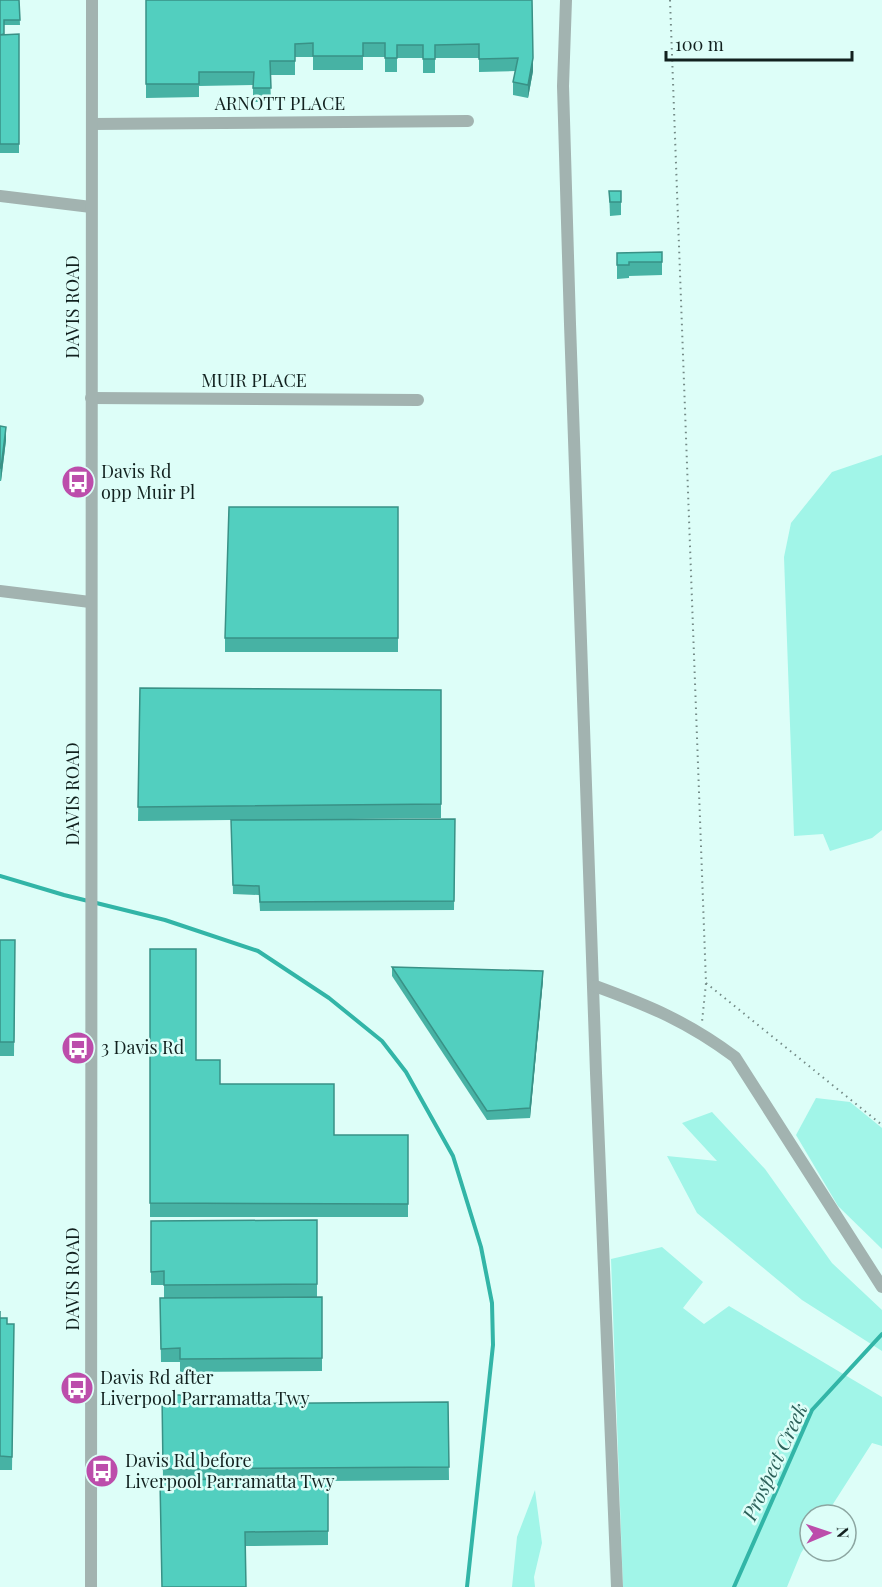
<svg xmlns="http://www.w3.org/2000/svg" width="882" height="1587" font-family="'Playfair Display',serif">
<rect width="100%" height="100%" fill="#ddfef8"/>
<g fill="#a1f5e8">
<polygon points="882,455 882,830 872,838 830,851 823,834 794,836 784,557 791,523 832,472"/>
<polygon points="816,1098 850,1102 882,1128 882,1249 838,1206 796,1135"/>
<polygon points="712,1112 765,1169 832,1263 882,1310 882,1351 802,1300 697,1213 667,1156 717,1161 682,1123"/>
<polygon points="662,1247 703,1282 683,1308 704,1324 729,1306 882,1397 882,1446 872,1443 826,1515 810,1515 810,1539 801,1553 787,1587 623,1587 611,1259"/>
<polygon points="535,1490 542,1543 534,1577 535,1587 512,1587 517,1537"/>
</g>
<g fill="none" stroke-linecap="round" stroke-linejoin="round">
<g stroke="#32b5a7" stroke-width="4">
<polyline points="0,876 64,895 165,920 258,951 329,998 382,1041 406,1072 453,1156 481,1247 492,1303 493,1345 467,1587"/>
<polyline points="734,1587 812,1410 882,1334"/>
</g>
<g stroke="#738a86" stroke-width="2" stroke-dasharray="1.5 4.5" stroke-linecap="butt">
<polyline points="670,0 706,983 702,1022"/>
<polyline points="706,983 882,1125"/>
</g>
<g stroke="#a2b3b0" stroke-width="12">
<polyline points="566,0 563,86 570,324 596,1073 617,1587"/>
<polyline points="92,124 468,121"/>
<polyline points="0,196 91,207"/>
<polyline points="91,398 418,400"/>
<polyline points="0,591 90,602"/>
<path d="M595 986C650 1006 688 1022 735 1057L882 1287"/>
<polyline points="91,1587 92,0"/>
</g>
</g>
<g fill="#47b2a4">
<polygon points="0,0 19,0 20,25 4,25 4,34 19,34 19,153 0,153"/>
<polygon points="146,0 532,0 533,71 528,98 513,95 513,82 515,71 479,72 479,58 435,58 435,73 423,73 423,58 397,58 397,72 385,72 385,57 363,57 363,70 313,70 313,57 295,57 295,75 270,75 271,102 253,102 253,85 199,86 199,97 146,98"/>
<polygon points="609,191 621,191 621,215 610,216"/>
<polygon points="662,252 662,275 629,276 629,278 617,279 617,253"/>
<polygon points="0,426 6,440 1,481 0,481"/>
<polygon points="398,507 398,652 225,652 225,638"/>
<polygon points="140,688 441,690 441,818 260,820 455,819 454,910 260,911 259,895 233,894 231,820 138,821"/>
<polygon points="0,940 15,940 14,1056 0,1056"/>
<polygon points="150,949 196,1060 220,1084 334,1135 408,1135 408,1217 150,1217"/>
<polygon points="392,967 543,980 530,1118 487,1120 392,976"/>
<polygon points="317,1220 317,1297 322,1297 322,1371 180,1372 180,1362 161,1362 160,1298 164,1298 164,1285 151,1285 151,1221"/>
<polygon points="0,1311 0,1318 7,1324 14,1324 12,1470 0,1470"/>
<polygon points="162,1395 187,1404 448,1402 449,1480 328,1481 328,1545 246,1546 163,1480"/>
</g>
<g fill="#399186">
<polygon points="533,58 533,71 528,98 528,85"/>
<polygon points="6,427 6,440 1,481 1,468"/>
<polygon points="543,971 543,980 530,1118 530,1108"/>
</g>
<g fill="#52cfbf" stroke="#399186" stroke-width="1.5">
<polygon points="0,0 19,0 20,20 4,20 4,34 0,35"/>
<polygon points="146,0 532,0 533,58 528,85 513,82 518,58 479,59 479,44 435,45 435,59 423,59 423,45 397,45 397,58 385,58 385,43 363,43 363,56 313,56 313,43 295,44 295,61 270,61 271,88 253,88 254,72 199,72 199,84 146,84"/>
<polygon points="19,34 19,144 0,144 0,35"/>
<polygon points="609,191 621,191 621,202 610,202"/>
<polygon points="662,252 662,262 629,262 629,265 617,265 617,253"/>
<polygon points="0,426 6,427 1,468 0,468"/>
<polygon points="229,507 398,507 398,638 225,638"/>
<polygon points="140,688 441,690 441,804 138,807"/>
<polygon points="455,819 454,901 260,902 259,886 233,885 231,820"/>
<polygon points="0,940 15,940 14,1042 0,1042"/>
<polygon points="150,949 196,949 196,1060 220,1060 220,1084 334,1084 334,1135 408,1135 408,1204 150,1203"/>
<polygon points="392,967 543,971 530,1108 487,1111"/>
<polygon points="317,1220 317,1284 164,1285 164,1271 151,1272 151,1221"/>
<polygon points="322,1297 322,1358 180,1359 180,1348 161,1349 160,1298"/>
<polygon points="0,1311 0,1318 7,1318 7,1324 14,1324 12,1457 0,1456"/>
<polygon points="162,1395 187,1395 187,1404 448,1402 449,1467 163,1469"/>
<polygon points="328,1478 328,1531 245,1532 246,1587 162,1587 160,1480"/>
</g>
<defs>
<symbol id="bus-disc" viewBox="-11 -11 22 22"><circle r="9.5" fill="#bc4dab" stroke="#ddfef8"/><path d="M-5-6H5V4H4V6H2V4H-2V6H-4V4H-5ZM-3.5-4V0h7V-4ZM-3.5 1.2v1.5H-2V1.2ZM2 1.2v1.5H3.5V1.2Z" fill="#fff"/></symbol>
</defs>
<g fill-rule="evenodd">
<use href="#bus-disc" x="59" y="463" width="38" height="38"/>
<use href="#bus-disc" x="59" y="1029" width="38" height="38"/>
<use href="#bus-disc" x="58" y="1369" width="38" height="38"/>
<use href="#bus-disc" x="83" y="1452" width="38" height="38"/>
</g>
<g text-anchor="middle" stroke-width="5" stroke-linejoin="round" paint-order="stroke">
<g font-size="18" fill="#12211f" stroke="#ddfef8">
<text x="280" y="110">ARNOTT PLACE</text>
<text transform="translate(73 307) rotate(-90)" y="6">DAVIS ROAD</text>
<text x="254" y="387">MUIR PLACE</text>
<text transform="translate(73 794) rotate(-90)" y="6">DAVIS ROAD</text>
<text transform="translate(73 1279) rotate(-90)" y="6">DAVIS ROAD</text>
</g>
<g font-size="18" fill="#12211f" stroke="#ddfef8" text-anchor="start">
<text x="101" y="478">Davis Rd<tspan x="101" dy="21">opp Muir Pl</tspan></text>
<text x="101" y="1054">3 Davis Rd</text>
<text x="100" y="1384">Davis Rd after<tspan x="100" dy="21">Liverpool Parramatta Twy</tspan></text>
<text x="125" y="1467">Davis Rd before<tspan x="125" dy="21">Liverpool Parramatta Twy</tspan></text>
</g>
<g font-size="20" font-style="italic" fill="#2d615a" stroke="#ddfef8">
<text transform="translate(775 1462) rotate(-65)" y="7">Prospect Creek</text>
</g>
</g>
<g transform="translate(828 1533) rotate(88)"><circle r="28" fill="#ddfef8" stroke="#8ca6a1" stroke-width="1.5"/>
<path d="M0-4.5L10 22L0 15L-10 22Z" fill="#bc4dab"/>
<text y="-9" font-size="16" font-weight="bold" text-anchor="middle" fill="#12211f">N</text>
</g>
<path d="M666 51v9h186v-9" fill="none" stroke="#12211f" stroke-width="3"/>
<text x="675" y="51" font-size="18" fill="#12211f" stroke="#ddfef8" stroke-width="4.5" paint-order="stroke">100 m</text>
</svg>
